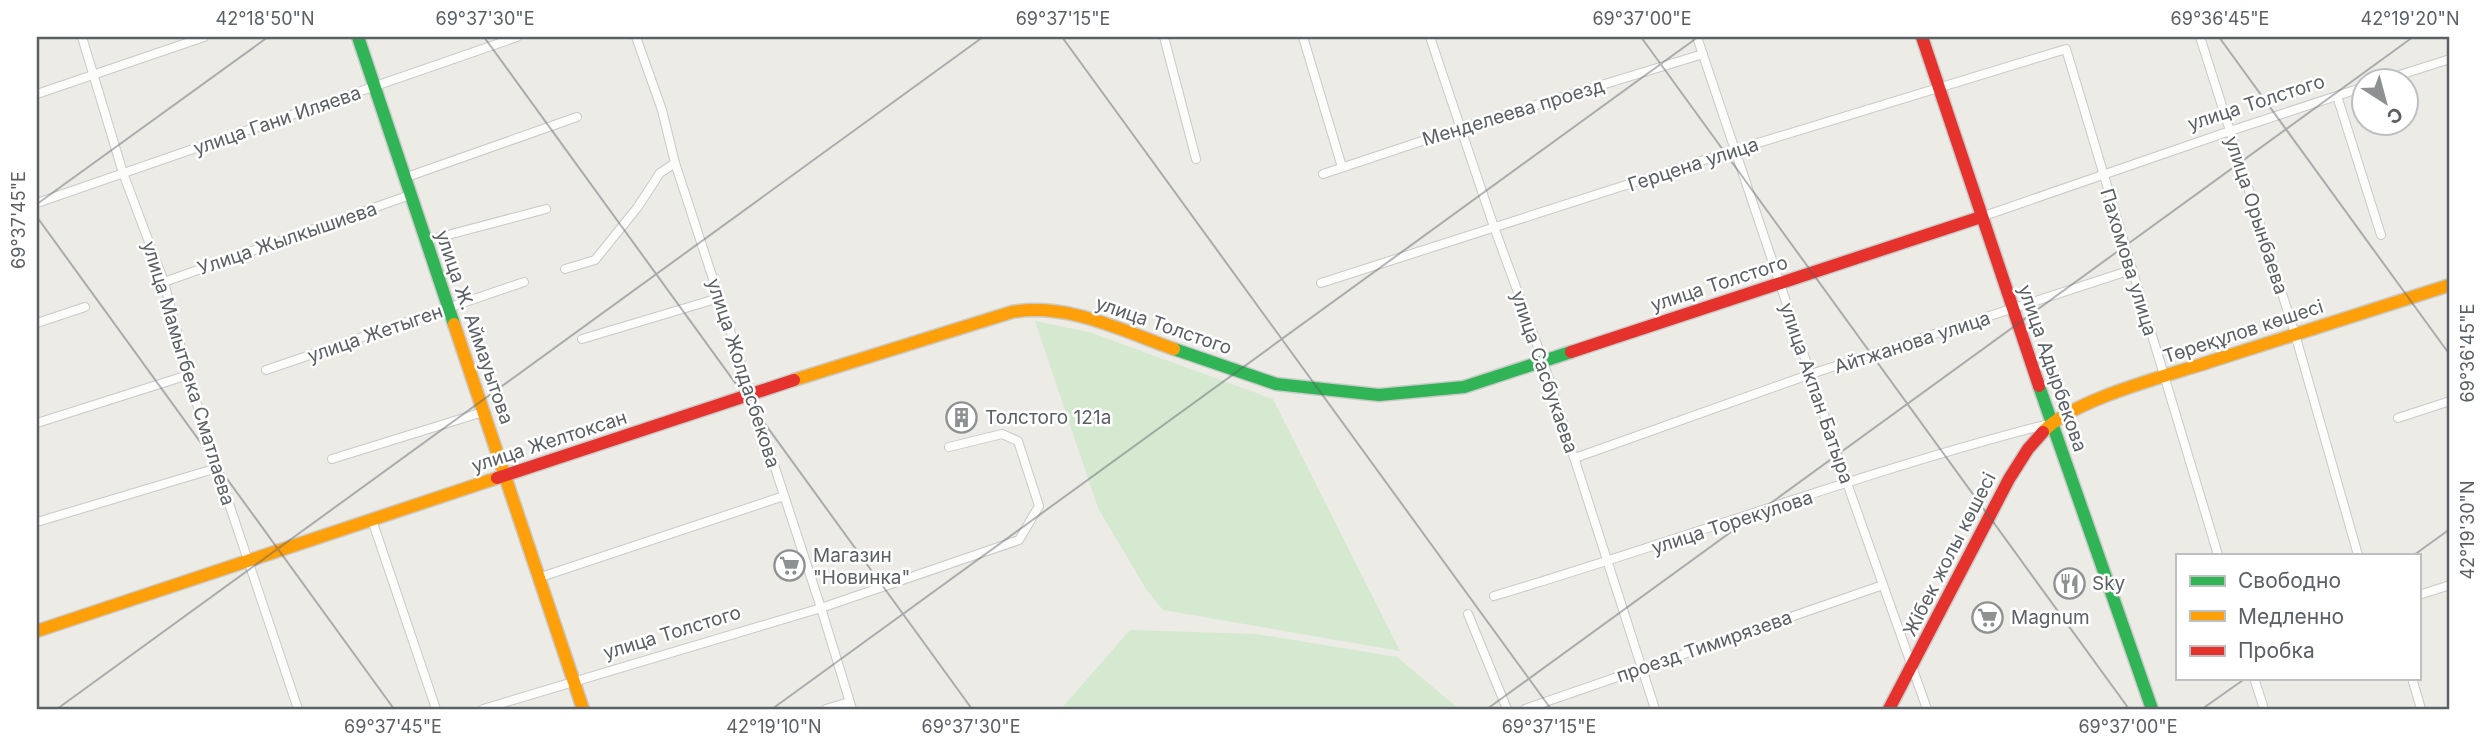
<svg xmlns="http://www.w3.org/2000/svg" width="2487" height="746" font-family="Inter,sans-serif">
<rect width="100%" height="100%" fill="#ecebe6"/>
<g fill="#d4e9d0">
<polygon points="1035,321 1089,332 1273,399 1400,651 1163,610 1146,589 1098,508"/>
<polygon points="1130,630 1256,634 1397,657 1459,709 1061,709"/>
</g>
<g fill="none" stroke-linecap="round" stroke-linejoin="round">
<defs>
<g id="street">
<polyline points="82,37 123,173 164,282 188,375 217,468 298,709"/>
<polyline points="636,37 662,110 675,163 821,608 852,709"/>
<polyline points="1164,37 1196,159"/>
<polyline points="1303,37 1342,167"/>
<polyline points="1430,37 1494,227 1543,361 1655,709"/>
<polyline points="1697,37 1847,483 1927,709"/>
<polyline points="2200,37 2295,334 2358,555"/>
<polyline points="2384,80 2450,59"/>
<polyline points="37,94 204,37"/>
<polyline points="2337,96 2381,235"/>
<polyline points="1323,174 1461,128 1703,54"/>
<polyline points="404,178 577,117"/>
<polyline points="37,203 517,37"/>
<polyline points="1981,217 2230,131 2364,87"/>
<polyline points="425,241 546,209"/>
<polyline points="565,269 595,260 637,208 660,173 675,163"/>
<polyline points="164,282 410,195"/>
<polyline points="1321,283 1735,150 2066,49 2218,555"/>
<polyline points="37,323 85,307"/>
<polyline points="582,339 719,298"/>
<polyline points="266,370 524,282"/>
<polyline points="2398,418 2450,401"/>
<polyline points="37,423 188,375"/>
<polyline points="1575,458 1811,374 2131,270"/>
<polyline points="332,459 483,412"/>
<polyline points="372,520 436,709"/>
<polyline points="37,522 217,468"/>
<polyline points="538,578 784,496"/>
<polyline points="2419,595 2450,585"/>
<path d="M1494 596C1679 541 1861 472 2048 424"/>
<polyline points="1468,614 1507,709"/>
<polyline points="2254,678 2264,709"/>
<polyline points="2412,678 2421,709"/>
<polyline points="483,709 821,608 1019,540 1039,506 1018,441 1002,434 949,447"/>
<polyline points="826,709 849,702"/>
<polyline points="1525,709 1883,585"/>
</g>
<g id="fast">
<polyline points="358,37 454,324"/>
<polyline points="1174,349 1276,384 1379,395 1464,387 1571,352"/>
<polyline points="2039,386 2152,709"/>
</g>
<g id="slow">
<polyline points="454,324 583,709"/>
<path d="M794 380 1012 312C1067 302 1123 331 1174 349"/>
<path d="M2043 432C2072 399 2171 375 2215 360 2293 335 2372 310 2450 285"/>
<polyline points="37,631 497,478"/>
</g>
<g id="jam">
<polyline points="1922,37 2039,386"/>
<polyline points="1571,352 1981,217"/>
<polyline points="497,478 794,380"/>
<polyline points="1889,709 2009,479 2028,449 2043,432"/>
</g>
</defs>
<use href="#street" stroke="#c9c9c9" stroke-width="10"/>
<use href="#fast" stroke="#c9caca" stroke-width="15"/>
<use href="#slow" stroke="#c9caca" stroke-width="15"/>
<use href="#jam" stroke="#c9caca" stroke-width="15"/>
<use href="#street" stroke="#fcfcfb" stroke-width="8"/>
<use href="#fast" stroke="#30b455" stroke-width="12"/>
<use href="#slow" stroke="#ff9f0a" stroke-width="12"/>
<use href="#jam" stroke="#e5322d" stroke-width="12"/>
</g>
<path fill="none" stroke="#5b6065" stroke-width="2" stroke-opacity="0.45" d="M484 37 972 709M1062 37 1551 709M1641 37 2129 709M2219 37 2450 355M37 204 268 37M37 217 394 709M2414 555 2450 529M57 709 983 37M772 709 1698 37M1487 709 2413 37M2202 709 2246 678"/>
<defs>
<symbol id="building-ring" viewBox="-11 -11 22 22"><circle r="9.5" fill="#fff" stroke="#8e9192" stroke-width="1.5"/><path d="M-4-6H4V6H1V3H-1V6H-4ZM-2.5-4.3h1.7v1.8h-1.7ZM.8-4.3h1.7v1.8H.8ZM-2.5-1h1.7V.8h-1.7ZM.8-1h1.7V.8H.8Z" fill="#8e9192"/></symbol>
<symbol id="supermarket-ring" viewBox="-11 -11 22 22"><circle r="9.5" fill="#fff" stroke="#8e9192" stroke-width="1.5"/><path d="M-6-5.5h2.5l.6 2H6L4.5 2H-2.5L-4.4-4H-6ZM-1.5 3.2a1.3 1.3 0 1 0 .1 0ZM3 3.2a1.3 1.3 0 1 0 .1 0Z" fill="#8e9192"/></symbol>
<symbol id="restaurant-ring" viewBox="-11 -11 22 22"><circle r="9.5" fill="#fff" stroke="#8e9192" stroke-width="1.5"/><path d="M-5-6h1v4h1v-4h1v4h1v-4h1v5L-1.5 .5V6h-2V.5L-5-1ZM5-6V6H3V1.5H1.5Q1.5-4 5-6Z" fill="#8e9192"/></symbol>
</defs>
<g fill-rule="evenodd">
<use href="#building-ring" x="944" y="400" width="35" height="35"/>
<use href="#supermarket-ring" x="772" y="548" width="35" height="35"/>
<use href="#restaurant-ring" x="2052" y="566" width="35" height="35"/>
<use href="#supermarket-ring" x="1970" y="600" width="35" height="35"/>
</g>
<g text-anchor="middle" stroke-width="5" stroke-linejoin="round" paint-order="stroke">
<g font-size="19" fill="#5b6065" stroke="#fff">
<text transform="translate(2256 102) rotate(-18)" y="7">улица Толстого</text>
<text transform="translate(1513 112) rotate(-17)" y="7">Менделеева проезд</text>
<text transform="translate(277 120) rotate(-19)" y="7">улица Гани Иляева</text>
<text transform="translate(1693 164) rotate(-18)" y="7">Герцена улица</text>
<text transform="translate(2257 215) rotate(72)" y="7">улица Орынбаева</text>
<text transform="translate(287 238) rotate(-19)" y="7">Улица Жылкышиева</text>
<text transform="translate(2129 262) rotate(73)" y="7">Пахомова улица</text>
<text transform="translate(1719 283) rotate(-18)" y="7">улица Толстого</text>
<text transform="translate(1164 325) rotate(19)" y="7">улица Толстого</text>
<text transform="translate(475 327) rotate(71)" y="7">улица Ж. Аймауытова</text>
<text transform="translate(2243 331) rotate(-18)" y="7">Төреқұлов көшесі</text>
<text transform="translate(375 333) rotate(-19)" y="7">улица Жетыген</text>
<text transform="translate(1912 342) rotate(-18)" y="7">Айтжанова улица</text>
<text transform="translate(2053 368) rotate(71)" y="7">улица Адырбекова</text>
<text transform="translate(1545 372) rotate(71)" y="7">улица Сасбукаева</text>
<text transform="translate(189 373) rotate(73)" y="7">улица Мамытбека Сматлаева</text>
<text transform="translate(744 373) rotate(72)" y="7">улица Жолдасбекова</text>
<text transform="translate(1817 393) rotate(71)" y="7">улица Акпан Батыра</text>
<text transform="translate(549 441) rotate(-18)" y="7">улица Желтоксан</text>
<text transform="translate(1732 522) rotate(-18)" y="7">улица Торекулова</text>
<text transform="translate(1949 554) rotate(-63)" y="7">Жібек жолы көшесі</text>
<text transform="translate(672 632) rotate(-17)" y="7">улица Толстого</text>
<text transform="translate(1704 646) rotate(-19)" y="7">проезд Тимирязева</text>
</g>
<g font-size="19" fill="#5b6065" stroke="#fff" text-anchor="start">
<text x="985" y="424">Толстого 121а</text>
<text x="813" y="562">Магазин<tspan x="813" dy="22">"Новинка"</tspan></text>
<text x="2092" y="590">Sky</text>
<text x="2011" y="624">Magnum</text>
</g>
</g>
<rect width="2487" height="746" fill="none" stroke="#ffffff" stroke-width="77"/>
<rect x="2176" y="554" width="245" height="126" fill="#ffffff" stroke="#bdbfc1" stroke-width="2"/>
<rect x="2190" y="576" width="35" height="10" fill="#30b455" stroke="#bdbfc1" stroke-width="2"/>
<text x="2238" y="588" font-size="21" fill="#5b6065">Свободно</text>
<rect x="2190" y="611" width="35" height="10" fill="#ff9f0a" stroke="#bdbfc1" stroke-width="2"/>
<text x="2238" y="624" font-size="21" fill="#5b6065">Медленно</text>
<rect x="2190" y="646" width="35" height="10" fill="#e5322d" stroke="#bdbfc1" stroke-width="2"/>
<text x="2238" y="658" font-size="21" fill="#5b6065">Пробка</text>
<g transform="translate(2385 102) rotate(144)"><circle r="33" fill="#ffffff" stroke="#bdbfc1" stroke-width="2"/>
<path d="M0-5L12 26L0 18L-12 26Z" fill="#8e9192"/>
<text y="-10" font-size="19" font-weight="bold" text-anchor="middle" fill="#5b6065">С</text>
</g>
<rect x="38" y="38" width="2410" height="670" fill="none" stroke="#5b6065" stroke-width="2.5"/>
<g font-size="18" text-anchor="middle" fill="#5b6065">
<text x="265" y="25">42°18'50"N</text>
<text x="485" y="25">69°37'30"E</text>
<text x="1063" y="25">69°37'15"E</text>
<text x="1642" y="25">69°37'00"E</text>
<text x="2220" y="25">69°36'45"E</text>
<text x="2410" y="25">42°19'20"N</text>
<text transform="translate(19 220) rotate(-90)" y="6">69°37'45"E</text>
<text transform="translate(2468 353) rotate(-90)" y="6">69°36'45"E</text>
<text transform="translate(2468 530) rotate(-90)" y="6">42°19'30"N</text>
<text x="393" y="733">69°37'45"E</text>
<text x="774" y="733">42°19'10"N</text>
<text x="971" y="733">69°37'30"E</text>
<text x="1549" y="733">69°37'15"E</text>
<text x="2128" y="733">69°37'00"E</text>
</g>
</svg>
